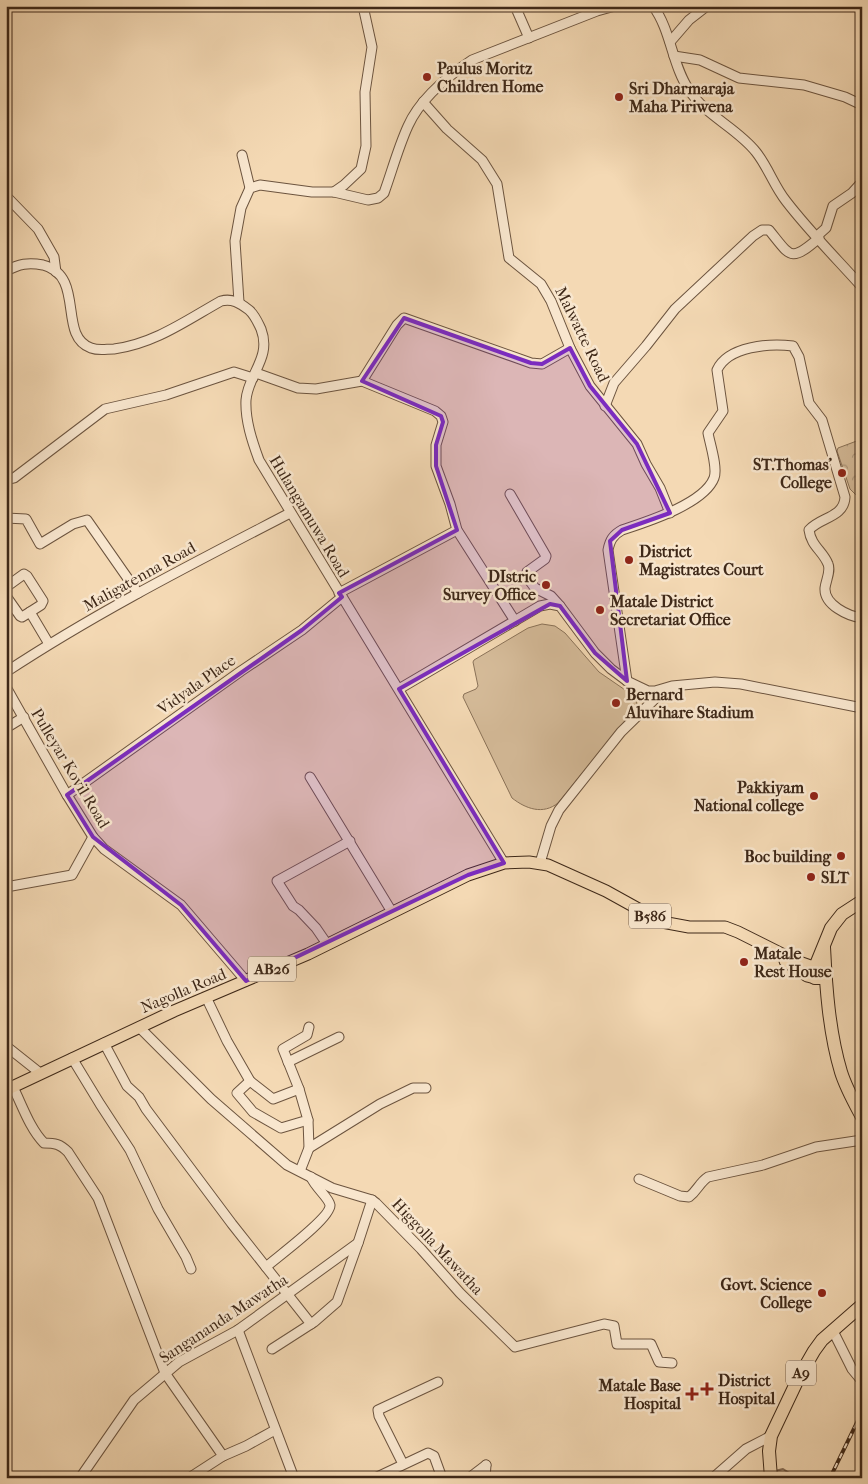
<svg xmlns="http://www.w3.org/2000/svg" width="868" height="1484" font-family="'IM FELL French Canon',serif">
<defs>
<pattern id="forest-crowns" width="20" height="18" patternUnits="userSpaceOnUse" patternTransform="scale(1.25)"><rect width="20" height="18" fill="#d5bb99"/><path d="M2 6a3 3 0 1 1 6 0M12 15a3 3 0 1 1 6 0" fill="none" stroke="#ae987c"/></pattern>
</defs>
<rect width="100%" height="100%" fill="#f4d9b4"/>
<filter id="stains"><feTurbulence type="fractalNoise" baseFrequency=".004" numOctaves="4"/><feColorMatrix values="0 0 0 0 .2 0 0 0 0 .09 0 0 0 0 .02 0 0 0 .5 -.17"/></filter>
<radialGradient id="worn" r=".72"><stop offset=".6" stop-color="#630" stop-opacity="0"/><stop offset="1" stop-color="#630" stop-opacity=".3"/></radialGradient>
<polygon fill="url(#forest-crowns)" stroke="#8a7258" points="862,439 862,501 850,489 837,451 838,448"/>
<path fill="#d5bb99" stroke="#8a7258" d="M542 624 555 626 565 633 599 672 631 694 637 703 636 707 558 803C543 815 526 809 512 798L463 697 464 694 476 689 478 686 473 662 474 660 528 628Z"/>
<g fill="none" stroke-linecap="round" stroke-linejoin="round">
<g stroke="#866e56" stroke-width="2">
<polyline points="775,1471 783,1469 797,1478"/>
<polyline points="757,1478 766,1474"/>
</g>
<defs>
<g id="minor">
<polyline points="515,6 529,38"/>
<path d="M653 6C671 30 672 65 689 90 706 116 737 128 756 152 768 167 774 186 786 201 809 231 836 258 862 287"/>
<polyline points="670,42 689,20 707,6"/>
<polyline points="674,56 700,60 739,78 804,85 845,97 862,105"/>
<polyline points="423,102 447,129 482,160 497,184 509,258 541,284 551,301 570,348 590,386 637,444 646,464 660,488 670,513"/>
<polyline points="242,155 250,188"/>
<polyline points="334,192 344,185 361,169 366,146 365,92 372,47 363,6"/>
<polyline points="6,196 38,229 54,257 56,272"/>
<polyline points="817,236 826,228 833,206 852,193 862,182"/>
<path d="M6 271C19 264 28 262 43 265 86 276 57 336 91 348 99 351 106 349 114 349 154 344 187 320 221 301 232 298 240 303 249 310 255 315 258 323 261 329 272 358 248 374 246 400 245 420 252 441 259 460L504 863"/>
<path d="M239 302 235 241 241 208 250 188 260 185 312 192H334L368 200 378 198 384 193C392 171 398 148 408 126 420 99 448 76 472 60L597 11 615 6"/>
<polyline points="256,373 298,388 316,389 362,381 435,411 441,416 443,422 436,445 436,466 450,504 457,530 515,621"/>
<polyline points="362,381 397,325 404,318 531,363 542,364 570,348"/>
<path d="M605 406 614 383 646 346 675 309 753 236 762 230H769C791 257 790 263 819 238"/>
<polyline points="6,480 14,478 105,409 166,395 234,372 253,378"/>
<polyline points="510,494 546,556 545,559 527,572 526,576 535,588 551,596 560,606"/>
<polyline points="6,518 26,519 40,544 73,524 87,520 138,593"/>
<polyline points="6,587 24,574 27,576 43,601 41,605 30,612"/>
<polyline points="339,593 457,530"/>
<polyline points="6,596 20,616 22,617 30,612 49,644"/>
<path d="M6 672C97 612 194 563 290 513"/>
<path d="M627 681 608 550C610 540 613 535 622 530 646 522 704 504 714 478 718 468 710 444 708 433L723 411 717 370C728 346 770 343 793 346L799 357 809 403 822 420 845 497C844 518 820 517 809 530 811 546 823 551 828 564 831 571 826 580 825 588 824 605 848 616 862 618"/>
<polyline points="6,687 67,795 93,837 104,849 181,905 246,981"/>
<polyline points="399,689 540,606 550,604 560,606 595,653 611,669 627,681 648,691 655,691 672,686 715,682 741,684 862,708"/>
<polyline points="6,728 24,717"/>
<polyline points="310,777 392,912"/>
<polyline points="67,795 241,671 302,630 342,597"/>
<polyline points="540,863 551,826 559,810 621,732 665,689"/>
<polyline points="6,887 72,875 93,837"/>
<polyline points="327,944 316,928 299,910 293,906 277,881 350,841"/>
<polyline points="206,997 227,1041 250,1081 273,1099 299,1089 283,1049 307,1035 309,1027"/>
<polyline points="139,1027 211,1099 287,1165 332,1188 372,1200 376,1203 421,1249 460,1293 515,1347 604,1324 614,1326 617,1344 651,1344 659,1362 672,1363"/>
<polyline points="104,1043 127,1086 139,1097 146,1109 232,1224 311,1324"/>
<polyline points="6,1046 40,1073"/>
<polyline points="72,1058 100,1104 130,1150 158,1209 186,1257 191,1269"/>
<polyline points="288,1062 339,1037"/>
<polyline points="250,1081 237,1093 253,1112 281,1128 308,1120 299,1089"/>
<path d="M13 1087C22 1105 30 1129 44 1143 55 1143 60 1144 68 1152L98 1198 165 1373 223 1456"/>
<polyline points="309,1148 380,1104 413,1088 426,1088"/>
<polyline points="300,1171 309,1148 308,1120"/>
<path d="M639 1179 680 1196 689 1197C698 1190 699 1183 708 1177L763 1165 816 1147 862 1140"/>
<path d="M266 1267C277 1257 331 1218 330 1205 329 1198 315 1187 311 1177"/>
<polyline points="238,1330 294,1478"/>
<polyline points="833,1331 852,1369 862,1381"/>
<polyline points="272,1349 314,1322 337,1302 358,1243 372,1200"/>
<polyline points="403,1464 379,1416 378,1410 438,1382"/>
<polyline points="80,1478 134,1400 179,1362 238,1330 358,1243"/>
<polyline points="189,1478 223,1456 246,1446 275,1430"/>
<polyline points="375,1478 428,1453 434,1456 442,1478"/>
<polyline points="469,1478 486,1465"/>
<polyline points="485,1478 486,1465"/>
<polyline points="713,1478 746,1449 771,1436"/>
</g>
<g id="major">
<polyline points="785,961 807,976 815,978"/>
<polyline points="6,1090 174,1011 308,954 468,875 504,863 529,862 548,865 606,891 662,922 689,927 725,927 738,932 796,961 816,968"/>
</g>
<g id="highway">
<path d="M824 947C826 987 829 1032 841 1072 846 1088 854 1102 862 1117"/>
<path d="M816 968C820 967 824 970 825 974L823 978H815L813 972 831 928 842 914 862 901"/>
<polyline points="771,1478 769,1451 771,1436 799,1377 814,1351 822,1340 862,1305"/>
</g>
</defs>
<use href="#minor" stroke="#6c543f" stroke-width="11"/>
<use href="#major" stroke="#3e2818" stroke-width="13"/>
<use href="#highway" stroke="#3e2818" stroke-width="14"/>
<use href="#minor" stroke="#f8e6ce" stroke-width="9"/>
<use href="#major" stroke="#f4d9b4" stroke-width="11"/>
<use href="#highway" stroke="#f4d9b4" stroke-width="12"/>
<defs>
<polyline id="rail" points="830,1478 862,1412"/>
</defs>
<use href="#rail" stroke="#3e2818" stroke-width="4"/>
<use href="#rail" stroke="#f8e6ce" stroke-width="2" stroke-dasharray="5.5" stroke-linecap="butt"/>
</g>
<path fill="#7b2cbf" fill-opacity="0.2" stroke="#7b2cbf" stroke-width="4" stroke-linejoin="round" d="M404 318 531 363 542 364 570 348 590 386 637 444 670 513 622 530 610 541 627 681 595 653 560 606 550 604 399 689 504 863 468 875 246 981 181 905 93 837 67 795 302 630 342 597 339 593 457 530 436 466V445L443 422 441 416 362 381Z"/>
<g fill="#8f2418" stroke="#f8e6ce" stroke-width="2">
<circle cx="427" cy="77" r="5"/>
<circle cx="619" cy="97" r="5"/>
<circle cx="842" cy="473" r="5"/>
<circle cx="629" cy="560" r="5"/>
<circle cx="546" cy="585" r="5"/>
<circle cx="600" cy="610" r="5"/>
<circle cx="616" cy="703" r="5"/>
<circle cx="814" cy="796" r="5"/>
<circle cx="841" cy="856" r="5"/>
<circle cx="811" cy="877" r="5"/>
<circle cx="744" cy="962" r="5"/>
<circle cx="822" cy="1293" r="5"/>
<path d="M704.5 1381.5h5v5h5v5h-5v5h-5v-5h-5v-5h5z"/>
<path d="M689.5 1386.5h5v5h5v5h-5v5h-5v-5h-5v-5h5z"/>
</g>
<g text-anchor="middle" stroke-width="5" stroke-linejoin="round" paint-order="stroke">
<g fill="#f8e6ce" stroke="#76614f" stroke-width="1">
<rect x="629" y="903.5" width="42" height="25" rx="4"/>
<rect x="248" y="956.5" width="48" height="25" rx="4"/>
<rect x="786" y="1360.5" width="30" height="25" rx="4"/>
</g>
<g font-size="15" font-weight="bold" fill="#3e2818">
<text x="650" y="921">B586</text>
<text x="272" y="974">AB26</text>
<text x="801" y="1378">A9</text>
</g>
<g font-size="16" font-weight="bold" fill="#3e2818" stroke="#f8e6ce" text-anchor="start">
<text x="437" y="74">Paulus Moritz<tspan x="437" dy="18">Children Home</tspan></text>
<text x="629" y="94">Sri Dharmaraja<tspan x="629" dy="18">Maha Piriwena</tspan></text>
<text x="832" y="470" text-anchor="end">ST.Thomas'<tspan x="832" dy="18">College</tspan></text>
<text x="639" y="557">District<tspan x="639" dy="18">Magistrates Court</tspan></text>
<text x="536" y="582" text-anchor="end">DIstric<tspan x="536" dy="18">Survey Office</tspan></text>
<text x="610" y="607">Matale District<tspan x="610" dy="18">Secretariat Office</tspan></text>
<text x="626" y="700">Bernard<tspan x="626" dy="18">Aluvihare Stadium</tspan></text>
<text x="804" y="793" text-anchor="end">Pakkiyam<tspan x="804" dy="18">National college</tspan></text>
<text x="831" y="862" text-anchor="end">Boc building</text>
<text x="821" y="883">SLT</text>
<text x="754" y="959">Matale<tspan x="754" dy="18">Rest House</tspan></text>
<text x="812" y="1290" text-anchor="end">Govt. Science<tspan x="812" dy="18">College</tspan></text>
<text x="718" y="1386">District<tspan x="718" dy="18">Hospital</tspan></text>
<text x="681" y="1391" text-anchor="end">Matale Base<tspan x="681" dy="18">Hospital</tspan></text>
</g>
<g font-size="16" fill="#3e2818" stroke="#f8e6ce">
<text transform="translate(583 334) rotate(64)" y="6">Malwatte Road</text>
<text transform="translate(310 516) rotate(59)" y="6">Hulangamuwa Road</text>
<text transform="translate(139 576) rotate(-29)" y="6">Maligatenna Road</text>
<text transform="translate(196 684) rotate(-35)" y="6">Vidyala Place</text>
<text transform="translate(71 768) rotate(59)" y="6">Pulleyar Kovil Road</text>
<text transform="translate(183 990) rotate(-23)" y="6">Nagolla Road</text>
<text transform="translate(438 1246) rotate(47)" y="6">Higgolla Mawatha</text>
<text transform="translate(223 1318) rotate(-33)" y="6">Sangananda Mawatha</text>
</g>
</g>
<rect width="868" height="1484" fill="none" stroke="#f4d9b4" stroke-width="25"/>
<rect x="8" y="8" width="853" height="1469" fill="none" stroke="#3e2818" stroke-width="2.5"/>
<rect x="12" y="12" width="843" height="1459" fill="none" stroke="#3e2818"/>
<rect width="100%" height="100%" filter="url(#stains)"/>
<rect width="100%" height="100%" fill="url(#worn)"/>
</svg>
